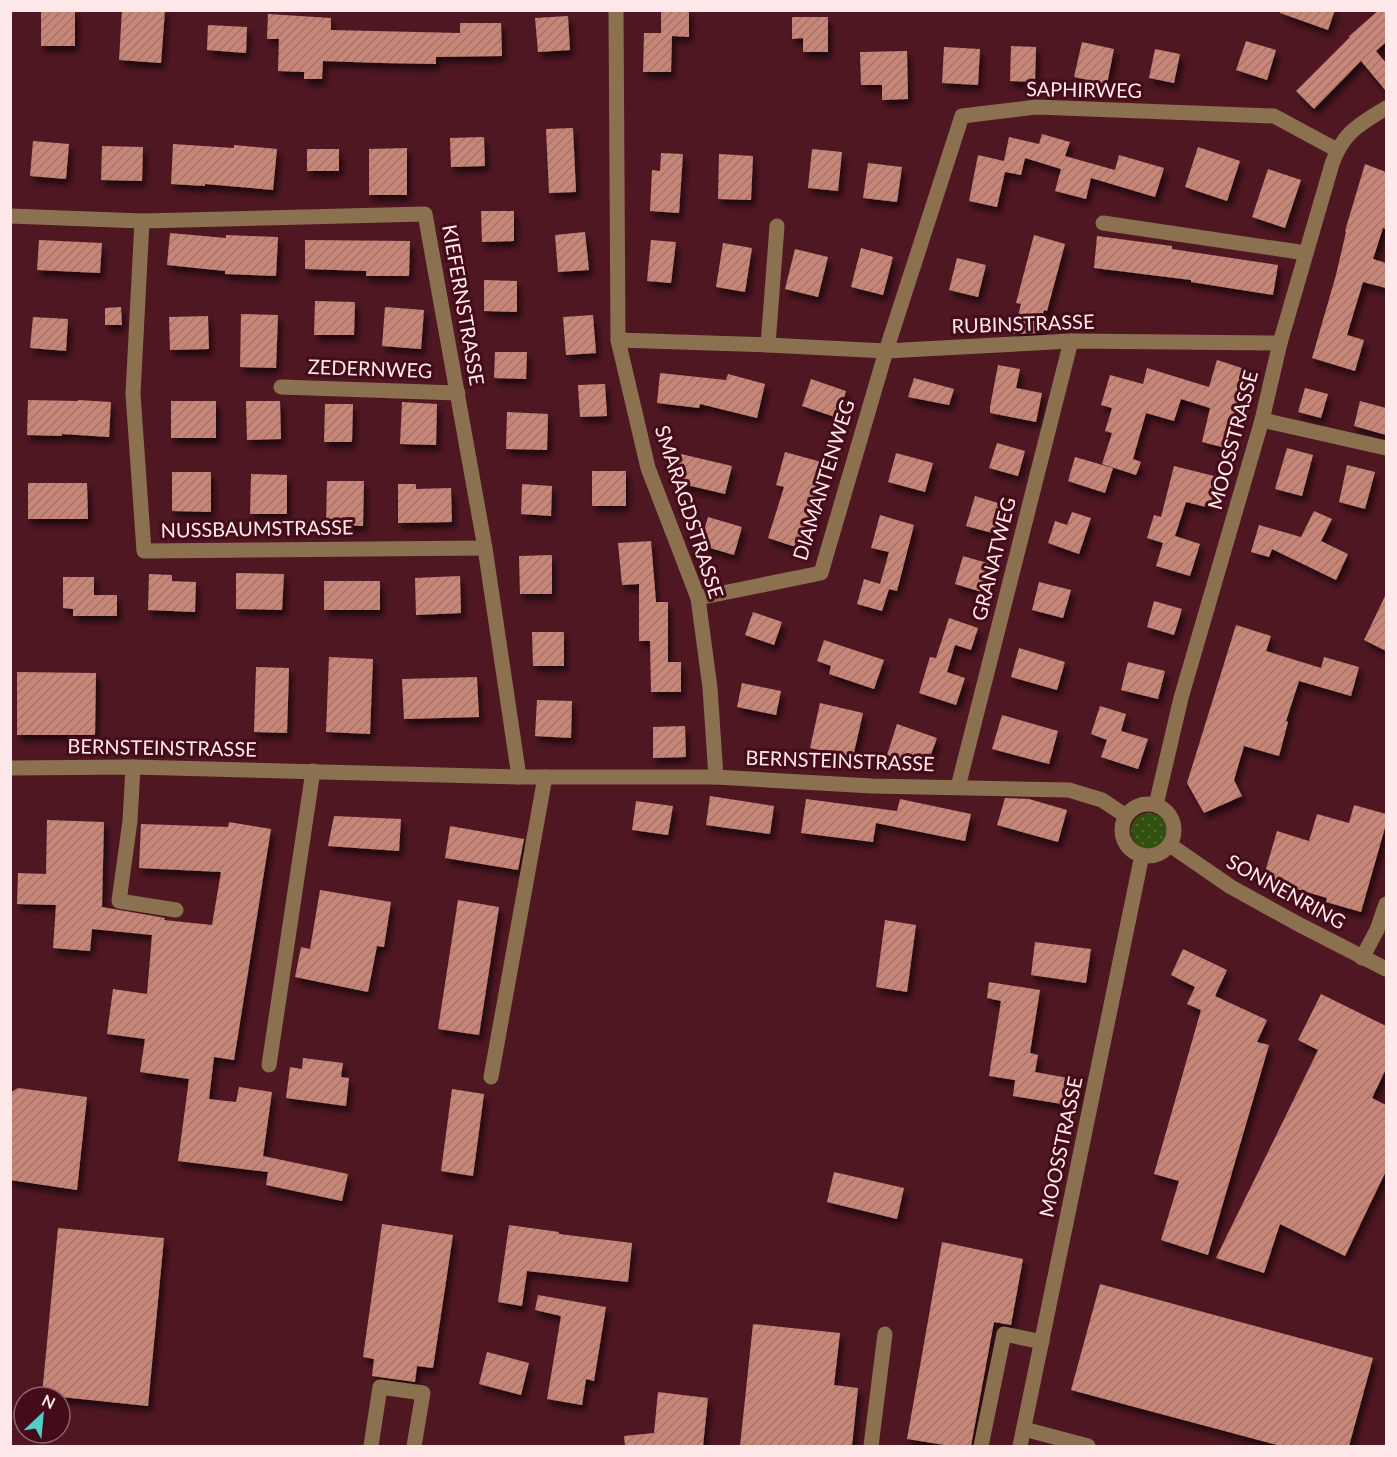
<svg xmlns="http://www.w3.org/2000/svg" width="1397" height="1457" font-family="Lato,sans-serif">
<defs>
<pattern id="green-dots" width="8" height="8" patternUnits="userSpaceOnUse" patternTransform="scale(1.5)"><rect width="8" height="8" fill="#315010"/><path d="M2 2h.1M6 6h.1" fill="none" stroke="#506933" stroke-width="1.8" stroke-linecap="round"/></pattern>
<pattern id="building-hatch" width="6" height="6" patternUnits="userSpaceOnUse" patternTransform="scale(1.5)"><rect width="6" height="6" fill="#c78678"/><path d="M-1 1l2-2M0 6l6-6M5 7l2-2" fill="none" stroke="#a27369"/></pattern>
<filter id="shadow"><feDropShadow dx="3.5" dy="6" stdDeviation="3" flood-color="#0009"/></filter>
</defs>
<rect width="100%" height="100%" fill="#4f1722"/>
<circle fill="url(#green-dots)" cx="1149" cy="831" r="18"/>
<g fill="url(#building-hatch)" filter="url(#shadow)">
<rect x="41" y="10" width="34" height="36"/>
<polygon points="122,10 165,10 161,63 119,60"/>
<polygon points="661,10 689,10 689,37 672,36 671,72 643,72 644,33 661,33"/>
<polygon points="1280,10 1335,10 1328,30 1280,13"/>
<polygon points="1379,10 1386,10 1386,42 1376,51 1386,63 1386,91 1361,61 1314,109 1296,91 1350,37 1348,37"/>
<polygon points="268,14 331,18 331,30 460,33 460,23 501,23 502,56 436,57 436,64 382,63 323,61 322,79 304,79 304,72 278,71 279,39 267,39"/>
<polygon points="568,16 570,50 538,52 535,18"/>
<polygon points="792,17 828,17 828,52 803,52 803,38 792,39"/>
<polygon points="208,25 247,27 246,53 207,50"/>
<polygon points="1246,41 1276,50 1267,80 1236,70"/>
<polygon points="1082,42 1114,49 1107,84 1074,77"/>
<polygon points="1011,46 1036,47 1035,82 1010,81"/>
<polygon points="944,47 980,49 978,85 942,83"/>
<polygon points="1155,49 1180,54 1174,83 1149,78"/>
<polygon points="907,51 908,99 882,100 882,85 861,85 860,52"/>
<polygon points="573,128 576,192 549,193 546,129"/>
<polygon points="1042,134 1070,142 1065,156 1115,170 1119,155 1164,168 1155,197 1091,178 1086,199 1055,191 1061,169 1025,158 1021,175 1005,172 997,207 969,201 978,155 1004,161 1009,137 1039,144"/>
<polygon points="484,137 485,166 451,167 450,138"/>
<polygon points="33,141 69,144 66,179 30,176"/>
<polygon points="173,144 234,148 234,145 277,149 273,190 205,184 205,186 171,184"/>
<polygon points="102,146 143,147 142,181 101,180"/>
<polygon points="1198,147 1240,161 1227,201 1185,187"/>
<polygon points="407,148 407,195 369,195 369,149"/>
<rect x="307" y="149" width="32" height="22"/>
<polygon points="812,149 842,152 838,191 808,188"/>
<polygon points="661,153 683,154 679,213 650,211 652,170 660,171"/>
<polygon points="719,154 753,156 751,200 718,199"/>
<polygon points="868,163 902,167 897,202 863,198"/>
<polygon points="1365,164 1386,172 1386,229 1383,228 1373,259 1386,263 1386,288 1363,282 1347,335 1364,340 1355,371 1312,358 1336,275 1346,232 1345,231"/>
<polygon points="1268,169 1301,180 1285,228 1252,217"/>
<polygon points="481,211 514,211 514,241 482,242"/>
<polygon points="585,232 589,270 558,272 555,235"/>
<polygon points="170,233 226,238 226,235 278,237 276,276 225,274 225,271 167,265"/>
<polygon points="1034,235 1065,244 1047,311 1044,310 1038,333 1013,334 1021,304 1016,303"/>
<polygon points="1097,236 1172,246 1172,249 1278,265 1273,295 1191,282 1191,280 1094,268"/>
<polygon points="39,240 102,243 100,273 37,270"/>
<polygon points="305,240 410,241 409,276 366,276 366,271 305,269"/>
<polygon points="651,240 676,242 671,283 647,281"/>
<polygon points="723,243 752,248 745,292 716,287"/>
<polygon points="861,248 893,257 883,295 851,287"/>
<polygon points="795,249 828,257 818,297 785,289"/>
<polygon points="957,258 986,265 978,297 949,290"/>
<polygon points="484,280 517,281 517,312 484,311"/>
<polygon points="315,301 355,302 354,335 314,335"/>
<polygon points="121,307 122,325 105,325 105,308"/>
<polygon points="385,307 424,310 421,349 382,346"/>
<polygon points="241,314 278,315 276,368 240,367"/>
<polygon points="593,315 596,353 566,355 563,317"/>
<polygon points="208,316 209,349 170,350 169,317"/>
<polygon points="33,317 68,319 66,351 30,348"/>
<polygon points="495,352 527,352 526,379 494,378"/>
<polygon points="1217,360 1251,371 1241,400 1238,399 1226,448 1202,442 1210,408 1181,399 1174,421 1146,413 1133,459 1141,462 1136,475 1102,464 1112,433 1105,431 1112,408 1101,405 1110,375 1143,384 1147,368 1209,387"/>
<polygon points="998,365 1020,369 1016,388 1042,393 1036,422 990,413 990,407"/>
<polygon points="660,373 726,380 728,374 765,384 757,418 700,404 699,408 657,403"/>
<polygon points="914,378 954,389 949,405 908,397"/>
<polygon points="811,379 846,391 838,418 802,406"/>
<polygon points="605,384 607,416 580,417 578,385"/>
<polygon points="1305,388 1328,394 1321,418 1298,412"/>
<polygon points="28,400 78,401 78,400 111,402 109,437 62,434 62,436 27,435"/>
<rect x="171" y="401" width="45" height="37"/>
<polygon points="246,401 280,401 281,439 247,440"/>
<polygon points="1360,401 1386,408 1386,435 1354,426"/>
<polygon points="402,402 437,404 436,445 400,444"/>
<polygon points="325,404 353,404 352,442 324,442"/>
<polygon points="507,412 548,414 547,450 506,449"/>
<polygon points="997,443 1025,451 1018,476 989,468"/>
<polygon points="1287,448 1313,455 1302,496 1275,489"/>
<polygon points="785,452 825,463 813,509 817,511 805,550 768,538 784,487 776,485"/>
<polygon points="896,453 933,463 925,492 888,482"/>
<polygon points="681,454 732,466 725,494 674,482"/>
<polygon points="1075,457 1113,468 1105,493 1068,481"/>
<polygon points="1347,465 1375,472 1365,509 1339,502"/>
<polygon points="1174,466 1218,477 1210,508 1186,502 1175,536 1200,544 1190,576 1156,566 1163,543 1147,538 1154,515 1161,517"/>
<rect x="592" y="471" width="34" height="35"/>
<polygon points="172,472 211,472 211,512 172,511"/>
<polygon points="251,474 287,475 287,514 250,514"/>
<polygon points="327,481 364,481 363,526 326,525"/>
<polygon points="28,483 87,483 88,519 28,519"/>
<polygon points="398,484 416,484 416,489 451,488 452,522 398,523"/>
<polygon points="522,484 552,486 551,516 521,514"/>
<polygon points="975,496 1008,506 1000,535 966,526"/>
<polygon points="1314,511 1332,519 1321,541 1348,554 1336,580 1272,549 1269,557 1251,552 1259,525 1301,537"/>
<polygon points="1072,512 1091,518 1079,554 1048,543 1055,521 1067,525"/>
<polygon points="880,515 914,525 897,591 889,589 882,611 857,604 864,579 880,584 889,552 871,548"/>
<polygon points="708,517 742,527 734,555 700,545"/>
<polygon points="651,541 656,602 668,602 668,662 681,662 681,692 651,692 650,641 639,641 639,584 622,585 618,543"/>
<polygon points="552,555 552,594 520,594 519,556"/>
<polygon points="963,556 994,565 985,593 955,584"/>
<polygon points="236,573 284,574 282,610 236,609"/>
<polygon points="149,574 172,575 172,581 196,582 195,612 148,610"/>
<polygon points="460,576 461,613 416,615 415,578"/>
<polygon points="63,577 94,577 94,595 117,595 117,616 73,616 73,609 63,608"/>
<rect x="324" y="581" width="56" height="29"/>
<polygon points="1039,582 1071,590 1063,618 1032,610"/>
<polygon points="1386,594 1386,651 1364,640"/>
<polygon points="1154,601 1182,609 1174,635 1147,627"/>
<polygon points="753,612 782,622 774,645 745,635"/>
<polygon points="949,618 978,628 971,650 955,645 947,672 965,678 956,705 919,693 930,657 936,658"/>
<polygon points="1236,625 1271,636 1266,651 1321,668 1324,657 1359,667 1351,696 1299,681 1286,721 1288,722 1279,756 1244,746 1234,780 1242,796 1204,813 1187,783"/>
<polygon points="532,632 564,632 564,666 533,666"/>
<polygon points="824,640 884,660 874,689 829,674 831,666 817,661"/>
<polygon points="1019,648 1065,662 1057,690 1011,677"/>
<polygon points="329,657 373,659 370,734 326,732"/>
<polygon points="1128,662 1165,671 1158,699 1121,690"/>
<polygon points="256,667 289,668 287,733 254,732"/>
<polygon points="17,672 96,673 95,735 17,735"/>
<polygon points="477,677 479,717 404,719 402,679"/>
<polygon points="742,683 781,691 776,715 737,707"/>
<polygon points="537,700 572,701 571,738 535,736"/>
<polygon points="820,703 863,713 853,757 810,748"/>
<polygon points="1100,706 1126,714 1121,731 1148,739 1138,769 1101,757 1107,740 1091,734"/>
<polygon points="1002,715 1058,731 1049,764 992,749"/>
<polygon points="897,724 937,738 926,768 887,755"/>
<polygon points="685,726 686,757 653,758 653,727"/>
<polygon points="710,796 774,806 770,834 706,825"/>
<polygon points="1005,798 1029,799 1067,810 1058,842 997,825"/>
<polygon points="806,799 897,811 900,799 971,814 965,841 876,823 873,842 801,833"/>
<polygon points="636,801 673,806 668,835 632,830"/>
<polygon points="1354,805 1386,814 1386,824 1361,912 1326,902 1327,898 1263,879 1277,831 1309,841 1317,814 1349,823"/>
<polygon points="334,816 401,819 399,851 328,846"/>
<polygon points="47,820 104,822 102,907 165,918 164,920 212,925 221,872 139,868 141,824 228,827 229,822 271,829 234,1060 214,1057 209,1099 236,1102 239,1087 272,1092 263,1156 348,1174 342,1201 266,1185 268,1172 178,1161 189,1079 140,1072 145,1039 107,1034 113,989 147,994 152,935 92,929 90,951 53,948 56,905 17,904 18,873 46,874"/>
<polygon points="450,826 524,839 518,870 445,858"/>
<polygon points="320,890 391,902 384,947 377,946 368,992 295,977 301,947 310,949"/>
<polygon points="458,900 499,907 479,1035 438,1029"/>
<polygon points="885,920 916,925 907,992 876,987"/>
<polygon points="1035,942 1091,949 1086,983 1031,975"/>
<polygon points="1183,949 1227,970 1215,996 1267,1020 1257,1042 1269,1045 1208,1255 1161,1240 1179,1181 1154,1174 1201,1010 1187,1004 1195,987 1171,975"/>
<polygon points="989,982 1040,990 1030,1053 1038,1055 1035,1072 1079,1080 1074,1106 1013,1096 1015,1080 989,1076 1001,1001 987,998"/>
<polygon points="1321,994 1386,1026 1386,1069 1372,1098 1386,1105 1386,1171 1345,1256 1280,1224 1264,1273 1216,1258 1318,1050 1298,1040"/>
<polygon points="303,1058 343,1063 341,1077 349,1078 346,1106 286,1098 290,1067 302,1069"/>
<polygon points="18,1088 87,1097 77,1190 10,1180 10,1093"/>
<polygon points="452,1089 484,1094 473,1176 441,1171"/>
<polygon points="834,1172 904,1188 897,1219 827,1202"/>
<polygon points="382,1224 453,1235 433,1368 417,1366 415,1382 372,1376 374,1359 363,1357"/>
<polygon points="509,1225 559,1232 559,1234 632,1243 628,1282 527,1271 522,1306 498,1302"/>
<polygon points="58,1228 164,1238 148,1406 42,1395"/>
<polygon points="942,1242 1023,1259 1011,1325 994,1322 971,1446 951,1446 907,1439"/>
<polygon points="1100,1284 1373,1358 1349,1446 1281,1446 1071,1390"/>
<polygon points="538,1295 606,1307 594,1381 586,1379 582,1405 547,1399 561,1316 535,1310"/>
<polygon points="753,1324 840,1333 834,1385 858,1388 852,1446 740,1446"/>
<polygon points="487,1352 529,1363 521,1395 479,1384"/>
<polygon points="658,1392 708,1398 703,1446 625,1446 624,1436 654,1433"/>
</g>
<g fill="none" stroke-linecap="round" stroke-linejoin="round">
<g stroke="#8c7150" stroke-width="15">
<polyline points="616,10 618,340 648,468 698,598 710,688 716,777"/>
<polyline points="10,216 142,221 425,214 485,548 519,777"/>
<polyline points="142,221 133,394 144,551 485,548"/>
<polyline points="1103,223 1306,253"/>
<polyline points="618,340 768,345 886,351 1071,341 1280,343"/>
<polyline points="768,345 777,226"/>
<polyline points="281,387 458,393"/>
<polyline points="1262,420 1386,448"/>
<polyline points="698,598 821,573 886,351 962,116 1036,107 1274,116 1337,150"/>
<polyline points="133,767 130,821 119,901 176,910"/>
<polyline points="10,768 133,767 519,777 716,777 872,786 1069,790 1102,800 1126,816"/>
<polyline points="958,787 1071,341"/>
<circle cx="1148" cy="830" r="26"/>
<path d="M1156 805 1181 698 1262 420 1280 343 1332 164C1343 132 1359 125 1386 108"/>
<polyline points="1170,845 1231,887 1300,925 1386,969"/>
<polyline points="1362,958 1377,930 1386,904"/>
<polyline points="269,1065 313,771"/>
<polyline points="491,1077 545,777"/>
<polyline points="1024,1429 1088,1446"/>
<polyline points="371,1446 380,1387 423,1393 414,1446"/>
<polyline points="871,1446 885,1334"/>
<polyline points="981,1446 1004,1334 1042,1342"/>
<polyline points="1020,1446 1142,855"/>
</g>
</g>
<g text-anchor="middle" stroke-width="6" stroke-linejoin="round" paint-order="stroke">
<g font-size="20" fill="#ffe8ea" stroke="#430c18">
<text transform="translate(1084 90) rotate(1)" y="7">SAPHIRWEG</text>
<text transform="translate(463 305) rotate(80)" y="7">KIEFERNSTRASSE</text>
<text transform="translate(1023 324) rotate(-2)" y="7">RUBINSTRASSE</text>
<text transform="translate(370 369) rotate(2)" y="7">ZEDERNWEG</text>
<text transform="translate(1233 440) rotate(-75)" y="7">MOOSSTRASSE</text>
<text transform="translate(824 480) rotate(-73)" y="7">DIAMANTENWEG</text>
<text transform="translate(689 512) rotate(72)" y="7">SMARAGDSTRASSE</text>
<text transform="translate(257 529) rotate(-1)" y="7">NUSSBAUMSTRASSE</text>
<text transform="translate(994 559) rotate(-76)" y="7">GRANATWEG</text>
<text transform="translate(162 748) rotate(1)" y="7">BERNSTEINSTRASSE</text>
<text transform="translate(840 761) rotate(2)" y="7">BERNSTEINSTRASSE</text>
<text transform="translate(1286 892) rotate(29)" y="7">SONNENRING</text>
<text transform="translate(1061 1147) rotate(-78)" y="7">MOOSSTRASSE</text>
</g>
</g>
<rect width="1397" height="1457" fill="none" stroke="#ffe8ea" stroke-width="24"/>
<g transform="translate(42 1415) rotate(26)"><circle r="28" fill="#430c18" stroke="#8e646c" stroke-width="1.5"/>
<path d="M0-4.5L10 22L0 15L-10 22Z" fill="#53cdc9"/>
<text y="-9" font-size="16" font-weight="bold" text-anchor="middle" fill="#ffe8ea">N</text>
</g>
</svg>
